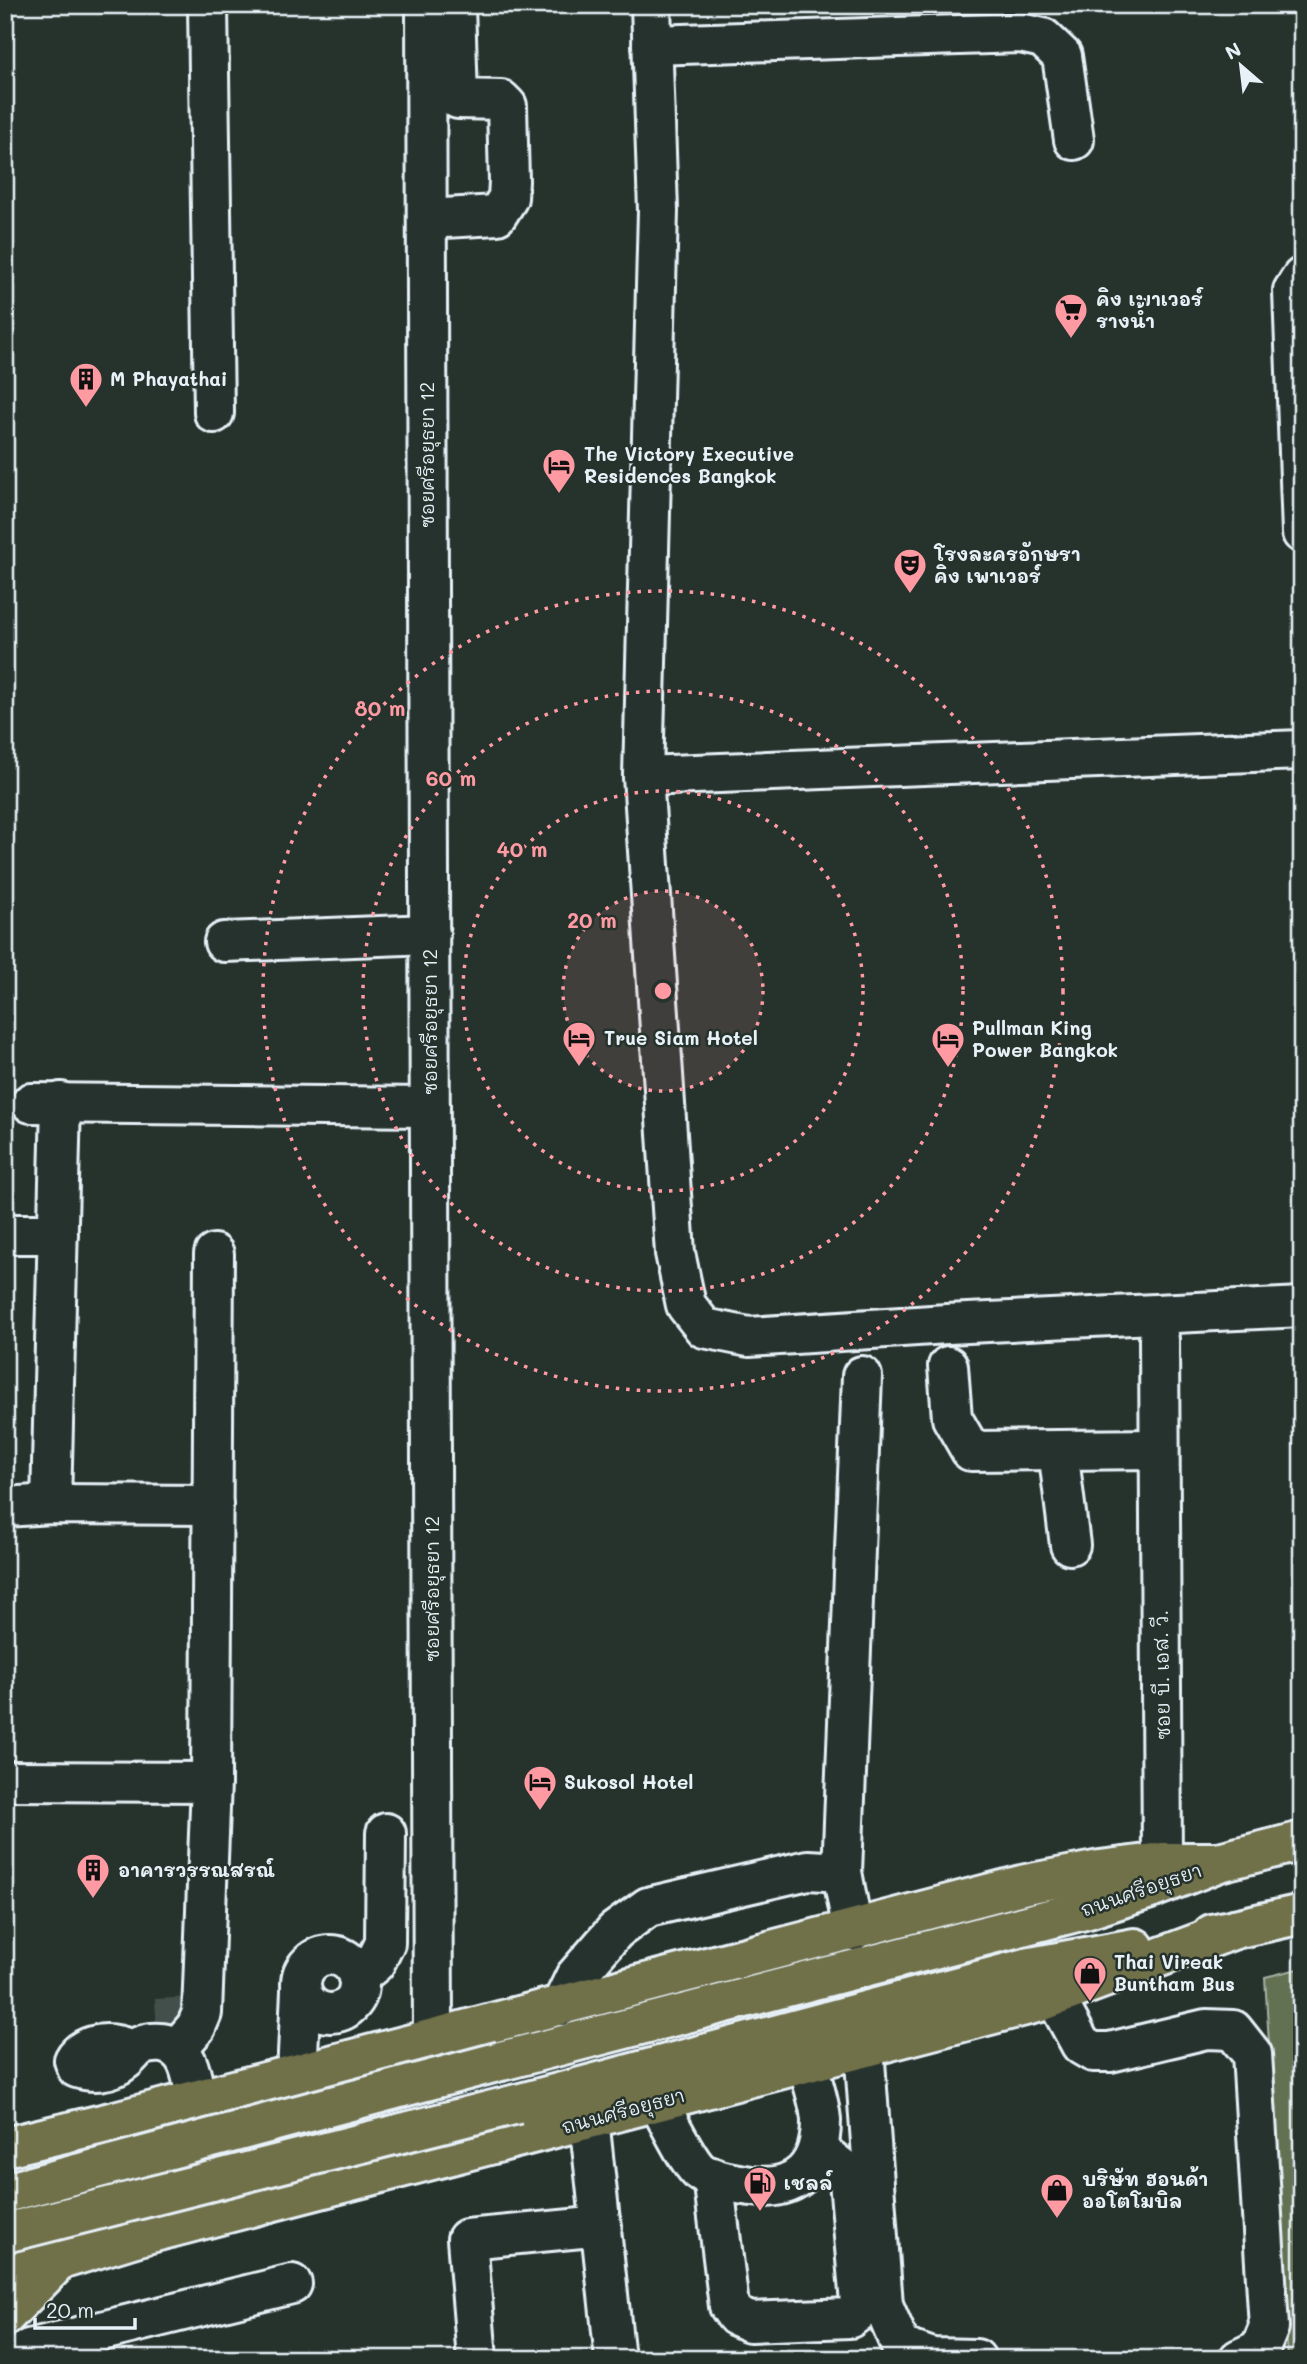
<svg xmlns="http://www.w3.org/2000/svg" width="1307" height="2364" font-family="Mali,'Playpen Sans Thai',sans-serif">
<rect width="100%" height="100%" fill="#26332d"/>
<filter id="ink" filterUnits="userSpaceOnUse"><feTurbulence type="fractalNoise" baseFrequency=".0143" numOctaves="2"/><feDisplacementMap in="SourceGraphic" scale="14" xChannelSelector="R" yChannelSelector="G"/><feConvolveMatrix kernelMatrix="1 2 1 2 8 2 1 2 1" color-interpolation-filters="sRGB"/></filter>
<g filter="url(#ink)">
<polygon fill="#647152" stroke="#a6b1a5" stroke-width="2" points="1302,1968 1302,2359 1288,2359 1265,1977"/>
<g fill="none" stroke-linecap="round" stroke-linejoin="round">
<polyline stroke="#43504b" stroke-width="38" stroke-dasharray="38 19" stroke-linecap="butt" points="174,1998 177,2049"/>
<defs>
<g id="minor">
<polyline points="208,5 214,413"/>
<polyline points="426,5 433,2039"/>
<polyline points="651,5 658,211 643,776 675,1253 686,1305 704,1328 749,1337 947,1324 1302,1307"/>
<polyline points="652,45 1020,33 1043,38 1062,56 1074,140"/>
<polyline points="427,219 497,215 508,198 509,181 507,106 501,100 458,99 455,5"/>
<polyline points="1302,277 1293,291 1302,533"/>
<polyline points="643,776 1302,750"/>
<polyline points="224,942 430,934"/>
<polyline points="31,1103 430,1107"/>
<polyline points="5,1234 58,1234"/>
<polyline points="1159,1339 1162,1862"/>
<polyline points="948,1366 952,1418 971,1451 1159,1449"/>
<polyline points="1058,1450 1070,1545"/>
<polyline points="51,1504 61,1102"/>
<polyline points="5,1507 51,1504 213,1505"/>
<polyline points="5,1781 211,1782"/>
<polyline points="842,1872 862,1376"/>
<circle cx="330" cy="1984" r="29"/>
<polyline points="358,1977 375,1963 385,1943 386,1833"/>
<polyline points="1055,1997 1081,2045 1093,2052 1110,2052 1206,2029 1233,2030 1252,2054 1269,2327 1260,2349 1239,2359"/>
<polyline points="561,2006 575,1977 615,1931 648,1907 808,1870 842,1872 853,1931"/>
<polyline points="864,2048 883,2305 901,2347 932,2358 976,2359"/>
<polyline points="177,2049 196,2027 202,2013 211,1782 214,1254"/>
<path d="M133 2052C117 2040 84 2041 74 2060L77 2068C93 2073 111 2072 124 2061 130 2057 134 2050 140 2046 147 2043 154 2042 162 2043 189 2047 192 2076 196 2099"/>
<polyline points="297,2074 301,1991"/>
<path d="M658 2102C667 2118 687 2160 699 2171 710 2180 738 2184 751 2186 798 2192 821 2166 821 2121 820 2102 812 2081 807 2063"/>
<polyline points="589,2119 615,2359"/>
<polyline points="713,2177 729,2306 736,2316 750,2322 850,2318 858,2312 860,2303 849,2181 844,2170 818,2150"/>
<polyline points="19,2359 29,2349 292,2284"/>
<polyline points="477,2359 467,2239 602,2226"/>
</g>
<g id="major">
<polyline points="1212,1934 1302,1914"/>
<polyline points="501,2061 1088,1909 1150,1889 1219,1862 1302,1841"/>
<polyline points="517,2104 1026,1968 1135,1948"/>
<polyline points="5,2147 111,2122 1026,1884 1100,1870 1162,1862 1219,1862"/>
<polyline points="5,2272 60,2260 135,2237 1040,2002 1235,1929"/>
<polyline points="5,2316 60,2260"/>
</g>
</defs>
<use href="#minor" stroke="#e8f1f8" stroke-width="44"/>
<use href="#major" stroke="#e8f1f8" stroke-width="44"/>
<use href="#minor" stroke="#26332d" stroke-width="38"/>
<use href="#major" stroke="#6f704a" stroke-width="38"/>
<defs>
<g id="major-bridge">
<polyline points="5,2193 501,2061"/>
<polyline points="5,2233 517,2104"/>
</g>
</defs>
<use href="#major-bridge" stroke="#e8f1f8" stroke-width="44" stroke-linecap="butt"/>
<use href="#major-bridge" stroke="#6f704a" stroke-width="38"/>
</g>
</g>
<circle cx="663" cy="991" r="100" fill="#ff9aa2" fill-opacity=".12"/>
<g fill="none" stroke="#ff9aa2" stroke-width="3.5" stroke-dasharray="3.5 7">
<circle cx="663" cy="991" r="100"/>
<circle cx="663" cy="991" r="200"/>
<circle cx="663" cy="991" r="300"/>
<circle cx="663" cy="991" r="400"/>
</g>
<defs>
<symbol id="supermarket-pin" viewBox="-11 -11 22 30"><path d="M0 17L-7.5 6A9.5 9.5 0 1 1 7.5 6Z" fill="#ff9aa2" stroke="#26332d"/><path d="M-6-5.5h2.5l.6 2H6L4.5 2H-2.5L-4.4-4H-6ZM-1.5 3.2a1.3 1.3 0 1 0 .1 0ZM3 3.2a1.3 1.3 0 1 0 .1 0Z" fill="#111"/></symbol>
<symbol id="building-pin" viewBox="-11 -11 22 30"><path d="M0 17L-7.5 6A9.5 9.5 0 1 1 7.5 6Z" fill="#ff9aa2" stroke="#26332d"/><path d="M-4-6H4V6H1V3H-1V6H-4ZM-2.5-4.3h1.7v1.8h-1.7ZM.8-4.3h1.7v1.8H.8ZM-2.5-1h1.7V.8h-1.7ZM.8-1h1.7V.8H.8Z" fill="#111"/></symbol>
<symbol id="hotel-pin" viewBox="-11 -11 22 30"><path d="M0 17L-7.5 6A9.5 9.5 0 1 1 7.5 6Z" fill="#ff9aa2" stroke="#26332d"/><path d="M-6-4.5h1.5V1H6V5H4.5V3h-9V5H-6ZM-4 0a1.8 1.8 0 1 1 3.6 0ZM.5 0V-2.5h3Q6-2.5 6 0Z" fill="#111"/></symbol>
<symbol id="theatre-pin" viewBox="-11 -11 22 30"><path d="M0 17L-7.5 6A9.5 9.5 0 1 1 7.5 6Z" fill="#ff9aa2" stroke="#26332d"/><path d="M-5-5.5Q0-4 5-5.5V0Q5 5 0 6Q-5 5-5 0ZM-3.3-2.5H-1v1.5H-3.3ZM1-2.5H3.3v1.5H1ZM-2.8 1Q0 5.5 2.8 1Z" fill="#111"/></symbol>
<symbol id="shop-pin" viewBox="-11 -11 22 30"><path d="M0 17L-7.5 6A9.5 9.5 0 1 1 7.5 6Z" fill="#ff9aa2" stroke="#26332d"/><path d="M-5-2.5h2.3a2.7 3.5 0 0 1 5.4 0H5L5.5 6h-11ZM-1.5-2.5h3a1.5 2.3 0 0 0-3 0Z" fill="#111"/></symbol>
<symbol id="fuel-pin" viewBox="-11 -11 22 30"><path d="M0 17L-7.5 6A9.5 9.5 0 1 1 7.5 6Z" fill="#ff9aa2" stroke="#26332d"/><path d="M-5.5-6h7V0h2V4h1.3V-2.5L3-4.5l.8-.8L6-3V5H2.5V1h-1V6h-7ZM-4.2-4.7v3.2H.2V-4.7Z" fill="#111"/></symbol>
</defs>
<g fill-rule="evenodd">
<use href="#supermarket-pin" x="1052" y="291" width="38" height="52"/>
<use href="#building-pin" x="67" y="360" width="38" height="52"/>
<use href="#hotel-pin" x="540" y="446" width="38" height="52"/>
<use href="#theatre-pin" x="891" y="546" width="38" height="52"/>
<use href="#hotel-pin" x="560" y="1019" width="38" height="52"/>
<use href="#hotel-pin" x="929" y="1020" width="38" height="52"/>
<use href="#hotel-pin" x="521" y="1763" width="38" height="52"/>
<use href="#building-pin" x="74" y="1851" width="38" height="52"/>
<use href="#shop-pin" x="1071" y="1954" width="38" height="52"/>
<use href="#fuel-pin" x="741" y="2164" width="38" height="52"/>
<use href="#shop-pin" x="1038" y="2171" width="38" height="52"/>
</g>
<g text-anchor="middle" stroke-width="5" stroke-linejoin="round" paint-order="stroke">
<g font-size="19" font-weight="bold" fill="#e8f1f8" stroke="#26332d" text-anchor="start">
<text x="1096" y="306">คิง เพาเวอร์<tspan x="1096" dy="22">รางน้ำ</tspan></text>
<text x="110" y="386">M Phayathai</text>
<text x="584" y="461">The Victory Executive<tspan x="584" dy="22">Residences Bangkok</tspan></text>
<text x="934" y="561">โรงละครอักษรา<tspan x="934" dy="22">คิง เพาเวอร์</tspan></text>
<text x="972" y="1035">Pullman King<tspan x="972" dy="22">Power Bangkok</tspan></text>
<text x="604" y="1045">True Siam Hotel</text>
<text x="564" y="1789">Sukosol Hotel</text>
<text x="118" y="1877">อาคารวรรณสรณ์</text>
<text x="1114" y="1969">Thai Vireak<tspan x="1114" dy="22">Buntham Bus</tspan></text>
<text x="1082" y="2186">บริษัท ฮอนด้า<tspan x="1082" dy="22">ออโตโมบิล</tspan></text>
<text x="784" y="2190">เชลล์</text>
</g>
<g font-size="19" fill="#e8f1f8" stroke="#26332d">
<text transform="translate(427 455) rotate(-90)" y="7">ซอยศรีอยุธยา 12</text>
<text transform="translate(430 1022) rotate(-90)" y="7">ซอยศรีอยุธยา 12</text>
<text transform="translate(432 1589) rotate(-90)" y="7">ซอยศรีอยุธยา 12</text>
<text transform="translate(1162 1675) rotate(-91)" y="7">ซอย บี. เอส. วี.</text>
<text transform="translate(1141 1890) rotate(-19)" y="7">ถนนศรีอยุธยา</text>
<text transform="translate(623 2111) rotate(-15)" y="7">ถนนศรีอยุธยา</text>
</g>
</g>
<circle cx="663" cy="991" r="10" fill="#ff9aa2" stroke="#26332d" stroke-width="3.5"/>
<g font-size="21" text-anchor="middle" font-weight="bold" fill="#ff9aa2" stroke="#26332d" stroke-width="5" stroke-linejoin="round" paint-order="stroke">
<text x="380" y="716">80 m</text>
<text x="451" y="786">60 m</text>
<text x="522" y="857">40 m</text>
<text x="592" y="928">20 m</text>
</g>
<rect width="1307" height="2364" fill="none" stroke="#26332d" stroke-width="28"/>
<rect x="14" y="14" width="1279" height="2336" fill="none" stroke="#e8f1f8" stroke-width="2.5" filter="url(#ink)"/>
<g transform="translate(1241 66) rotate(332)" stroke="#26332d" stroke-width="5" paint-order="stroke">
<path d="M0-5L12 26L0 18L-12 26Z" fill="#e8f1f8"/>
<text y="-10" font-size="19" font-weight="bold" text-anchor="middle" fill="#e8f1f8">N</text>
</g>
<path d="M35 2318v10h100v-10" fill="none" stroke="#e8f1f8" stroke-width="3.5"/>
<text x="46" y="2318" font-size="21" fill="#e8f1f8" stroke="#26332d" stroke-width="5" paint-order="stroke">20 m</text>
</svg>
